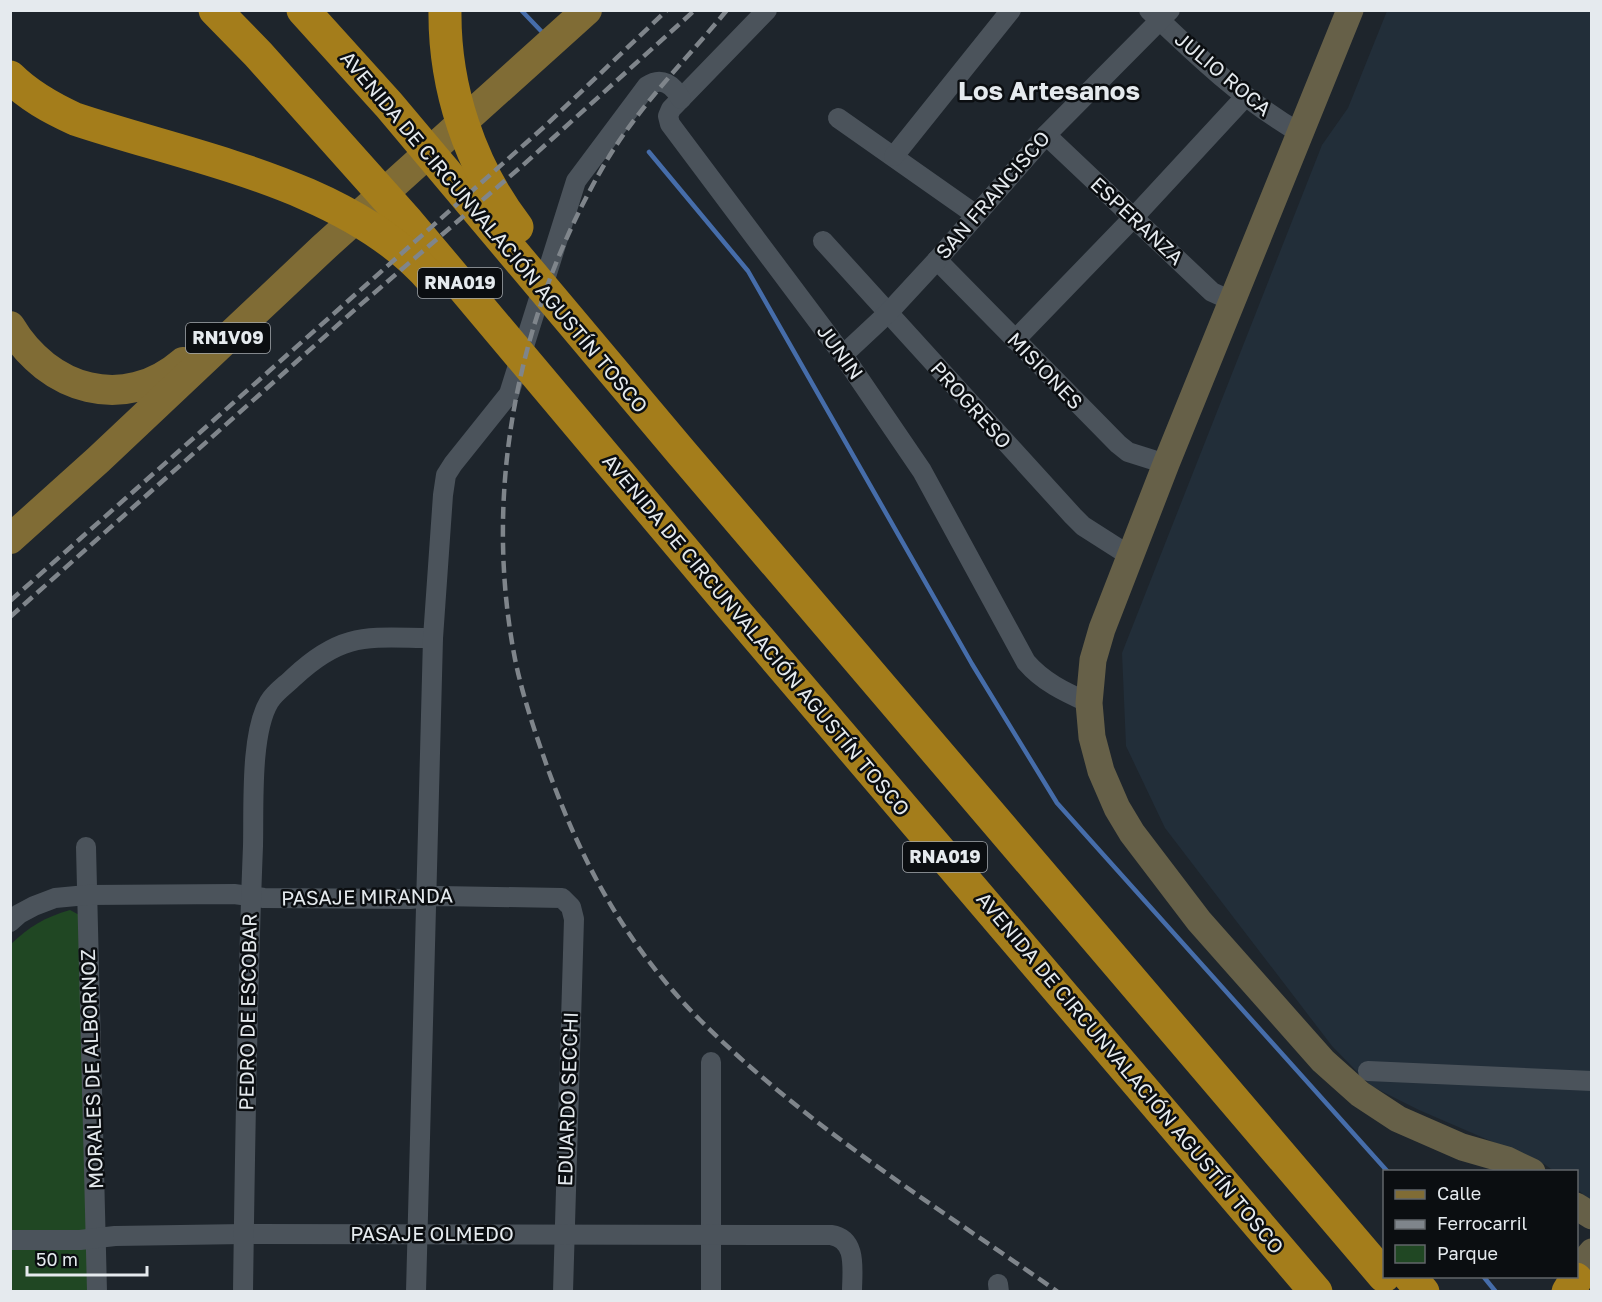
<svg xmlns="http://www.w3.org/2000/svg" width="1602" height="1302" font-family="'Golos Text',sans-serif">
<rect width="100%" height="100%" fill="#1e252c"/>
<polygon fill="#222e39" points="1387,11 1591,11 1591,1201 1577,1189 1576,1172 1554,1171 1544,1164 1419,1110 1371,1086 1332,1046 1165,828 1126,746 1122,653 1322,145 1348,108"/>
<g fill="#204723">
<path d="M70 910 83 917 87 1233H11V944C29 927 45 917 70 910Z"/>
<polygon points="89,1244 89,1291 11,1292 11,1249"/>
</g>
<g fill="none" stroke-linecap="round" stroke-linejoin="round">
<g stroke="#466daa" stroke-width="4.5">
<polyline points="521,10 542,32"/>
<polyline points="649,152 748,271 972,664 1057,803 1388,1172"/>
<polyline points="1483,1276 1496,1292"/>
</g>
<g stroke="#4b535b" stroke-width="20">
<path d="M767 10 671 109 668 116 670 124 843 355 922 471 1026 662C1043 682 1065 692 1089 703"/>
<path d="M1149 10C1196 55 1243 100 1300 133"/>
<polyline points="838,118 976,215"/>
<polyline points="1046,135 1212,292 1232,301"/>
<polyline points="894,156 1011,10"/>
<polyline points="823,241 1073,516 1083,526 1130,556"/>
<polyline points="937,260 1118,444 1128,452 1166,464"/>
<polyline points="1015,340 1134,217 1245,97"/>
<polyline points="843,355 888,313 937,260 1046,135 1170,10"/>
<polyline points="86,847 97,1292"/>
<polyline points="10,922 19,914 34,906 55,898 87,895 234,894 264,898 410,899 439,896 562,898 571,907 574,919 563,1292"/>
<polyline points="711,1062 711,1292"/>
<polyline points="1368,1071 1592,1081"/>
<path d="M10 1240H80L115 1236 244 1234 831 1235C858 1239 852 1271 852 1292"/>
<polyline points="998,1284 999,1292"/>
<path d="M243 1292C245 1143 247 994 253 846 254 808 250 734 269 702 275 692 286 685 294 677 344 630 370 638 433 638"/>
<path d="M416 1292 433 638 443 495 446 475 453 464 509 394 576 181 647 86C662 76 673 85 681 99"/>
</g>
<g stroke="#666048" stroke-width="27">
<polyline points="1350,10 1166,464 1102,629 1093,660 1089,703 1092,737 1101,771 1117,808 1132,833 1199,921 1323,1061 1360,1094 1398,1119 1462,1147 1507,1160 1532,1172"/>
<polyline points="1576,1206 1592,1216"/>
<path d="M1575 1292C1577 1276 1581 1264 1592 1252"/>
</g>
<g stroke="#806c35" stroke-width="30">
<path d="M10 326C48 390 124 413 183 362"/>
<polyline points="10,539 98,460 323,248 587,10"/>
</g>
<g stroke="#a47d1b" stroke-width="33">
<polyline points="215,10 258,54 408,222 736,612 1316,1292"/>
<polyline points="303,10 389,105 681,452 1384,1276"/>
<path d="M445 10C444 87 470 166 517 227"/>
<path d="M10 77C29 96 51 108 75 119 191 158 350 184 433 281"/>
<polyline points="1409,1276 1423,1292"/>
<polyline points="1568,1292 1576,1279"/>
</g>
<g stroke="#7f858b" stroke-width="4.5" stroke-dasharray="12 6" stroke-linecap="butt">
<path d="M727 10C685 61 637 108 604 165 518 313 482 490 515 659 523 698 536 735 549 772 584 868 628 947 700 1020 806 1126 936 1206 1058 1292"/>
<polyline points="10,601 544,127 667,10"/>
<polyline points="10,617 359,306 522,166 695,10"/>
</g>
</g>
<g text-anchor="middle" stroke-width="5" stroke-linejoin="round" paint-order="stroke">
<g fill="#0b0e11" stroke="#a4a8ac" stroke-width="1.5">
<rect x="418" y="268" width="84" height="30" rx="4.5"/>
<rect x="186" y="323" width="84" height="30" rx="4.5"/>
<rect x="903" y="842" width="84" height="30" rx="4.5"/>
</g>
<g font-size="18" font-weight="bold" fill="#e5eaee">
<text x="460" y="289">RNA019</text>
<text x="228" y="344">RN1V09</text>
<text x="945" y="863">RNA019</text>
</g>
<g font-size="20" fill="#e5eaee" stroke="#0b0e11">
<text transform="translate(1223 74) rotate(40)" y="7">JULIO ROCA</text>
<text transform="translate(993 195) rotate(-49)" y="7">SAN FRANCISCO</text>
<text transform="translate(1137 221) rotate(43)" y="7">ESPERANZA</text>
<text transform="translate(494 232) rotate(50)" y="7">AVENIDA DE CIRCUNVALACIÓN AGUSTÍN TOSCO</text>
<text transform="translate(840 352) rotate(54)" y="7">JUNIN</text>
<text transform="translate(1045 371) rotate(46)" y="7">MISIONES</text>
<text transform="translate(971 405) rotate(48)" y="7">PROGRESO</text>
<text transform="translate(756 635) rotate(50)" y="7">AVENIDA DE CIRCUNVALACIÓN AGUSTÍN TOSCO</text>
<text transform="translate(367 897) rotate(-1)" y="7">PASAJE MIRANDA</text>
<text transform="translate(248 1012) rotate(-89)" y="7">PEDRO DE ESCOBAR</text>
<text transform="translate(92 1069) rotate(-92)" y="7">MORALES DE ALBORNOZ</text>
<text transform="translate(1130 1073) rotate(50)" y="7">AVENIDA DE CIRCUNVALACIÓN AGUSTÍN TOSCO</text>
<text transform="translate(568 1099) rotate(-88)" y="7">EDUARDO SECCHI</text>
<text x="432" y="1241">PASAJE OLMEDO</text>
</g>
<g font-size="26" font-weight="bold" fill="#e5eaee" stroke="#0b0e11">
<text x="1049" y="100">Los Artesanos</text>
</g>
</g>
<rect width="1602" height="1302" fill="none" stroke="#e5eaee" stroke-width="24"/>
<rect x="1383" y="1170" width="195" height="108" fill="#0b0e11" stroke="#626669" stroke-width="1.5"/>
<rect x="1395" y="1190" width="30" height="9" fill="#806c35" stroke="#626669" stroke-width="1.5"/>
<text x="1437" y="1200" font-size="18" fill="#e5eaee">Calle</text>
<rect x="1395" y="1220" width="30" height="9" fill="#7f858b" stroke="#626669" stroke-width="1.5"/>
<text x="1437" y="1230" font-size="18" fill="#e5eaee">Ferrocarril</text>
<rect x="1395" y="1245" width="30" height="18" fill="#204723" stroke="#626669" stroke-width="1.5"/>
<text x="1437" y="1260" font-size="18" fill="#e5eaee">Parque</text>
<path d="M27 1266v9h120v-9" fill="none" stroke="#e5eaee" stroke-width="3"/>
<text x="36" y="1266" font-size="18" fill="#e5eaee" stroke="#0b0e11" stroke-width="4.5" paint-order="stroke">50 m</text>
</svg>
